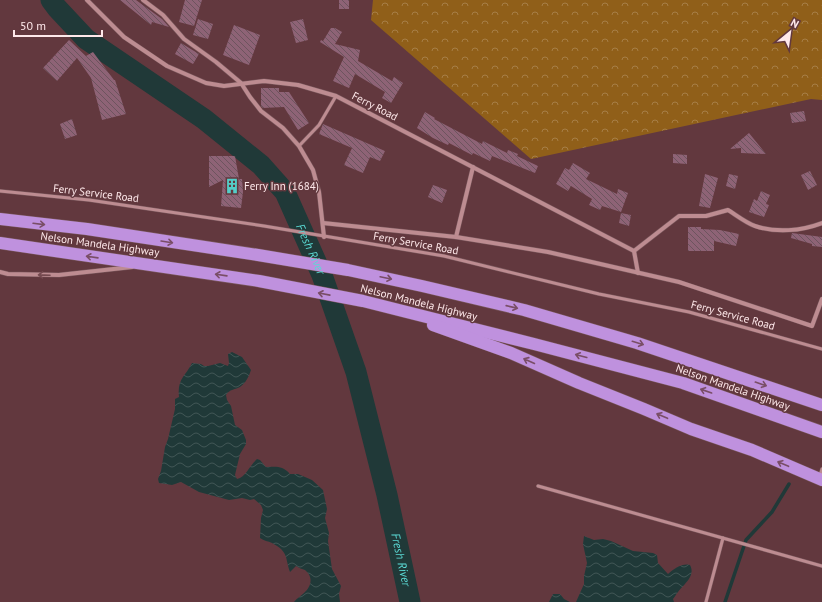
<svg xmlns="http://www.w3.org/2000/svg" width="822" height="602" font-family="'PT Sans',sans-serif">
<defs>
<pattern id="forest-crowns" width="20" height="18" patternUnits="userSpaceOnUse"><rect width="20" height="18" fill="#905f19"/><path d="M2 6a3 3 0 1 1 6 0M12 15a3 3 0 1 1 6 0" fill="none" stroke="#a67e46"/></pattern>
<pattern id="water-waves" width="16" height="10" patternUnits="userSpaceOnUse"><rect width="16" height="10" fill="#203938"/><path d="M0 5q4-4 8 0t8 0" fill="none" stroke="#415655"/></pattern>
<pattern id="building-back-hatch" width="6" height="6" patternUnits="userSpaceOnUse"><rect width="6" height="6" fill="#8e6376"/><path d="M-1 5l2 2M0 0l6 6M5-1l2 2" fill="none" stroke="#6d545e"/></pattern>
</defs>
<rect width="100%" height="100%" fill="#62383e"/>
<polygon fill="url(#forest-crowns)" points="373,0 822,0 822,100 811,99 531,159 371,20"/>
<g fill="url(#water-waves)">
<path d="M232 352 242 357 251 370C249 376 246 383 240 387 234 390 230 389 226 395L227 400 231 406 235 425 242 430 246 440V444L240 454 235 475 237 479C246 477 249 466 257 459L260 460 266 467C276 467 282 465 290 474H298L312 480 323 490 327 509 325 518 329 533 328 541 332 569 341 586 339 594 340 602H294C297 598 301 596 304 593 311 587 314 577 305 570 302 569 299 568 296 566L290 572C285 558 289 552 272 543 268 541 264 541 260 538L261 518 263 510 261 505 254 499 250 500 242 498 229 500 199 492 181 482 172 485 159 483 158 479 161 471 165 447 168 439 175 409V399L179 397C177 379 185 377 192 363L201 364 204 366H208L220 363 228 366 229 363 228 354Z"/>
<path d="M584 536 594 540 603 539 611 541 633 551 653 553 657 555 658 563 668 574C674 569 682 563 690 565 696 576 684 584 678 592 676 594 675 597 673 599L674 602H576L584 584V576L587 563 583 544Z"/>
<polygon points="553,594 560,594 564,599 570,602 549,602"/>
</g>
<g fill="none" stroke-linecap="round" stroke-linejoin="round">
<polyline stroke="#203938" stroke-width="3.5" points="725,602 746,540 772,512 789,484"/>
<path stroke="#203938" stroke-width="21" id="s1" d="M51 0 57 8 86 39 204 119 261 165 285 192 322 275 356 372 387 495 410 602"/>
</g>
<g fill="url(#building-back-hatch)">
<polygon points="120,0 136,0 162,19 169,27 152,22 151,25"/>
<polygon points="185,0 202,0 194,26 179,22"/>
<rect x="339" y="0" width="10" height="9"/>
<polygon points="198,19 213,24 208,39 193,35"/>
<polygon points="303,19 308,40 296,43 290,22"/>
<polygon points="234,25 260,35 249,65 223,55"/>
<polygon points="331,28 335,28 342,32 335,44 360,50 358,61 392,81 394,77 403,83 391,103 382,98 385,92 355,74 349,88 333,81 344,57 320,42 321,40 323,41"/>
<polygon points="69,40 86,56 93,52 114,80 115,80 126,114 102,120 91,78 77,58 57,81 43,68"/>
<polygon points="181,43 199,54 193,64 175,54"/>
<polygon points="261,88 279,88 279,92 289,92 309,123 298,130 284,107 263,108 261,106"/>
<polygon points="804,111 806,121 792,123 790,113"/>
<polygon points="425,112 435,118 434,119 482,144 483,141 507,153 508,150 518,154 517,156 538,166 535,173 492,156 490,161 473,153 472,155 449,143 448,145 433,138 417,128"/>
<polygon points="72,119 77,135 65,139 60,124"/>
<polygon points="323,124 385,151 380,161 370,157 363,173 344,165 352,148 319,134"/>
<polygon points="749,133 766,154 741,153 741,148 730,149"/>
<polygon points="673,154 687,155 687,164 673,163"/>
<polygon points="209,156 235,156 239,179 242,179 243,192 241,208 221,206 223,180 209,187"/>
<polygon points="573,163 590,173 586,179 617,194 618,189 628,193 621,212 602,206 600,210 589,205 592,199 571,186 568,191 556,184 565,168 569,170"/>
<polygon points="810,171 817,185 808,190 801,175"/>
<polygon points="705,174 718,178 710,208 699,206"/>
<polygon points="729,174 738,176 735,189 726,186"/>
<polygon points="433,185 447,190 442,203 428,197"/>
<polygon points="761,191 770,195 766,204 769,205 764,217 749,212 754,199 757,201"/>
<polygon points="621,213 631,215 629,226 619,223"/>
<polygon points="688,227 701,227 701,229 720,230 739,234 736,246 714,241 714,251 688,251"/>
<polygon points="792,233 822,237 822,247 812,246 812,244 791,238"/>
</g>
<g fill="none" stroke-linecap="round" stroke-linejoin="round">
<defs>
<g id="lane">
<polyline points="299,146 319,125 336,96"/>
<polyline points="0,191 89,200 264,226 444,256 599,294 689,312 822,349"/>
<polyline points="820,476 822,469"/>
<polyline points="538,486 822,566"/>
<polyline points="706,602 723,538"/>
</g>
<g id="street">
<polyline points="87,0 124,37 167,66 206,83 224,86 264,81 298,85 336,96 634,251 638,273"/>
<polyline points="143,0 163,15 184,39 216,62 241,83 250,97 261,111 283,128 299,146 313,170 319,192 324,237"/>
<polyline points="323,223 456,237 548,252 679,282 812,326 822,299"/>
<polyline points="456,237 473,167"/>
<path d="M634 251 679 216H706L728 210C736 215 746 223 755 226 776 233 801 231 822 223"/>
<polyline points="0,272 8,274 59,275 132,267"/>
</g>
<g id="highway">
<polyline points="0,219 87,229 258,255 348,270 422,286 524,310 637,343 822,405"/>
<polyline points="0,243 259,281 363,301 534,344 683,383 822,432"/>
<polyline points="433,325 511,353 579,383 644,409 691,429 752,450 822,480"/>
</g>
</defs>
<use href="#lane" stroke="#79575c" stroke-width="4"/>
<use href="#street" stroke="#79575c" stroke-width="5"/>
<use href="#highway" stroke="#79575c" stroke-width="13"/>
<use href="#lane" stroke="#bd8c91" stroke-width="3"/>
<use href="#street" stroke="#bd8c91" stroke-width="4"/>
<use href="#highway" stroke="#bf91de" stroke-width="12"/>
</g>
<defs><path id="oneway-shaft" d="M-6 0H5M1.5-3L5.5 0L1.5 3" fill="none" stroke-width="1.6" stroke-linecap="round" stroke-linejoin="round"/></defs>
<g stroke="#794e66">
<use href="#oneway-shaft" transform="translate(39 224) rotate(7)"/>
<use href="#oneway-shaft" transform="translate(167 242) rotate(9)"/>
<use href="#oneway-shaft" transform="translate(92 257) rotate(-172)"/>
<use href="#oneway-shaft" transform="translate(221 275) rotate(-172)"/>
<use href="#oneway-shaft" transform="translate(386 278) rotate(12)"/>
<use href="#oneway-shaft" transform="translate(324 294) rotate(-169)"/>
<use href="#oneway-shaft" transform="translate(512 307) rotate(13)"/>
<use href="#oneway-shaft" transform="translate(638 343) rotate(17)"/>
<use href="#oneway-shaft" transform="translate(581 356) rotate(-165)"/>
<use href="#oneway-shaft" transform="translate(529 361) rotate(-156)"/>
<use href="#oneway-shaft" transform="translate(761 384) rotate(19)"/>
<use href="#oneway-shaft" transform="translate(706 391) rotate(-161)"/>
<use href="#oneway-shaft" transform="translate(662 416) rotate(-157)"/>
<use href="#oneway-shaft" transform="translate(783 464) rotate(-157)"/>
</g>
<use stroke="#74494f" href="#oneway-shaft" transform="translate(44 275) rotate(-178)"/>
<defs>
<symbol id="building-bare" viewBox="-9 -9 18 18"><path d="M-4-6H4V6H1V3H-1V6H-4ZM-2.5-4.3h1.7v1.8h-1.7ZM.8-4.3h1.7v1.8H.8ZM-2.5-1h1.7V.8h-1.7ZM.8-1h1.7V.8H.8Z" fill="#54cdc8" stroke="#62383e" stroke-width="2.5" paint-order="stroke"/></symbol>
</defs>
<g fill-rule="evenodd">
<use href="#building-bare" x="221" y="175" width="22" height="22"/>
</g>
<g text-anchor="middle" stroke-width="3" stroke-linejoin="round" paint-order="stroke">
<g font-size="11" fill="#fee8ea" stroke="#62383e">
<text transform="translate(375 106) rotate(27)" y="4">Ferry Road</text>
<text transform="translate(96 193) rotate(7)" y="4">Ferry Service Road</text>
<text transform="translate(416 243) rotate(10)" y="4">Ferry Service Road</text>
<text transform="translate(100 244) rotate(8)" y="4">Nelson Mandela Highway</text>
<text transform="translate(419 302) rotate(14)" y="4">Nelson Mandela Highway</text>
<text transform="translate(733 315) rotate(15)" y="4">Ferry Service Road</text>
<text transform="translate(733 387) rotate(19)" y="4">Nelson Mandela Highway</text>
</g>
<g font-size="11" fill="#fee8ea" stroke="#62383e" text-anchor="start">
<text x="244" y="190">Ferry Inn (1684)</text>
</g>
<g font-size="12" font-style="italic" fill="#5ad9d4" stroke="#62383e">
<text dy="4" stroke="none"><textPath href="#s1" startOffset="367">Fresh River</textPath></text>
<text dy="4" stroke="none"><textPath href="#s1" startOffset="691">Fresh River</textPath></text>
</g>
</g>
<g transform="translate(790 32) rotate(29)" stroke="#62383e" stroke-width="3" paint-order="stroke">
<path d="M0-3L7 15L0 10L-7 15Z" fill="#fee8ea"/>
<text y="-6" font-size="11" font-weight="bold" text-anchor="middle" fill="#fee8ea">N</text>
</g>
<path d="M14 30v6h88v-6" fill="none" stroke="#fee8ea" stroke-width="2"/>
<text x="20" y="30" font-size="12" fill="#fee8ea" stroke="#62383e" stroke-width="3" paint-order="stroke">50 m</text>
</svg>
